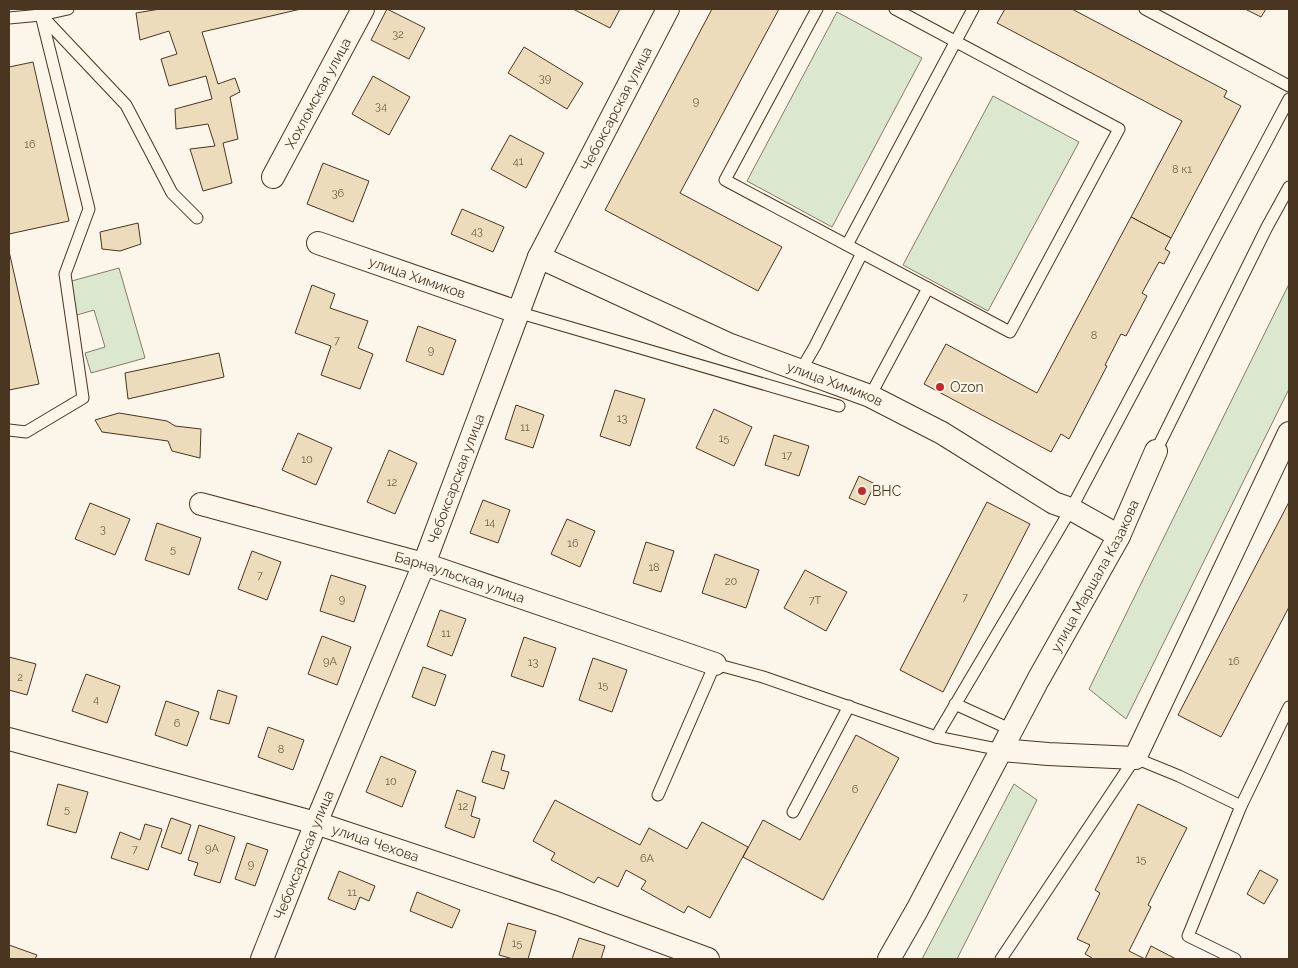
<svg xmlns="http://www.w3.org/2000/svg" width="1298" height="968" font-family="Raleway,sans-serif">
<rect width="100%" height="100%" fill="#fbf6e9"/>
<g fill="#dce7d0" stroke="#887966">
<polygon points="837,12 922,58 832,227 747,181"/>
<polygon points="993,96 1079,142 988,311 903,265"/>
<polygon points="119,268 145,358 91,373 85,353 105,347 94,310 77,315 68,282"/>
<polygon points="1289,284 1289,389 1126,719 1089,689"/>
<polygon points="1014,784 1037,800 957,959 922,959"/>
</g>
<g fill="#ecdcbc" stroke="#4a3520">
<polygon points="160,9 301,9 202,32 218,84 235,78 240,92 230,97 238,139 223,143 232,183 203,191 190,149 215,146 208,124 176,129 175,109 212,99 206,76 169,86 161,59 177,54 169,31 140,40 136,13"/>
<polygon points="387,9 425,28 409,59 371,40"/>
<polygon points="573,9 620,9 610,28"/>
<polygon points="712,9 779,9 680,193 782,247 758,291 605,210"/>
<polygon points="1005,9 1072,9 1227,91 1224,97 1241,106 1171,238 1131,217 1182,121 997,23"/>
<polygon points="1245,9 1266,9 1261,17"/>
<polygon points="524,47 583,83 567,109 508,73"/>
<polygon points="33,62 69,221 9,234 9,67"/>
<polygon points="373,76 410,97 389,135 352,114"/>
<polygon points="510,135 544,153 526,188 491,169"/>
<polygon points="323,163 369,181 353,222 307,204"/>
<polygon points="462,209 504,227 493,252 451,234"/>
<polygon points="1131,217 1171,238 1165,249 1170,252 1164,264 1159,262 1142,293 1147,296 1126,336 1121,334 1105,365 1107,366 1069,439 1061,434 1051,452 924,384 946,344 1037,393"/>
<polygon points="138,223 141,244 120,251 102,249 100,232"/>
<polygon points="9,251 39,384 9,390"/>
<polygon points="312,285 335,294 330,308 368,321 358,348 373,354 360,389 321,375 331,346 295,333"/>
<polygon points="418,326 456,340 443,375 406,361"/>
<polygon points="219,353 224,377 128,399 125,373"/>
<polygon points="615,390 645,399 630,446 600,436"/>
<polygon points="516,405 544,415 533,448 505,439"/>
<polygon points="714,409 752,427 734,466 696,448"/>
<polygon points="119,413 167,421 175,426 201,429 200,458 172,451 168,441 102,432 95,420"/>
<polygon points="298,433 332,448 316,485 282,470"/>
<polygon points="774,435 809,446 799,476 765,465"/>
<polygon points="389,450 417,463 395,514 367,502"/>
<polygon points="859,476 875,484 865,505 849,498"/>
<polygon points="483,500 510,510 498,543 470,533"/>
<polygon points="987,502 1030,524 943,692 900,670"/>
<polygon points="1289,502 1289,607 1221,737 1178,715"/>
<polygon points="90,503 130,519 115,555 75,539"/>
<polygon points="567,519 595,531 580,567 551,554"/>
<polygon points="157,523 201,538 189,575 145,560"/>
<polygon points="646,542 674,551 661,592 633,583"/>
<polygon points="252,551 281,562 267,600 238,589"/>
<polygon points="715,554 759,570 746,608 702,593"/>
<polygon points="805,570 847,592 826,631 784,608"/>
<polygon points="331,575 366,586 354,622 320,611"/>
<polygon points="440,610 466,619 452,656 427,646"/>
<polygon points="322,636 351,647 337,685 308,674"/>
<polygon points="524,637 556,648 543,687 511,676"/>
<polygon points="9,657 36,664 27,695 9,690"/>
<polygon points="593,658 627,670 612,712 579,700"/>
<polygon points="423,667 446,675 435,706 412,697"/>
<polygon points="86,674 120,686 107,723 72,711"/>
<polygon points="218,690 237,696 229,724 210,719"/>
<polygon points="166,701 199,712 187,746 155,735"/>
<polygon points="268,727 304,740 293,770 258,757"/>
<polygon points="856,735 899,758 823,900 743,857 763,820 800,840"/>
<polygon points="492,751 505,755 501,770 509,772 504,789 482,782"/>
<polygon points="381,756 416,771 402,807 366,792"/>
<polygon points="58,784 88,792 76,833 47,825"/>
<polygon points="457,790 476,797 471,816 480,819 474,838 445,827"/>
<polygon points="555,800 640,845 649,828 687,849 702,822 748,847 710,918 688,906 684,913 641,889 646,881 626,870 618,887 598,877 594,883 551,860 555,853 533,841"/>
<polygon points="1138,804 1187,828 1148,905 1151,907 1129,951 1145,959 1091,959 1092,958 1085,954 1090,945 1077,939 1100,893 1095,890"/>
<polygon points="171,818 191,825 181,854 161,847"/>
<polygon points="145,824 162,829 148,870 111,858 120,832 140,840"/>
<polygon points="199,825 235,837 220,883 194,875 198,863 188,860"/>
<polygon points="247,843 268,850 255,886 235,879"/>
<polygon points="1260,870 1278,880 1264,904 1247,894"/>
<polygon points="339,871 375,886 369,901 360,897 355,910 328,899"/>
<polygon points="417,892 460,910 452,928 410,911"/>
<polygon points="508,923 536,931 528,959 513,959 499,955"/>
<polygon points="579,938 605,946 601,959 572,959"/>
<polygon points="9,945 37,955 35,959 9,959"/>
<polygon points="1151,946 1176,959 1145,959"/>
</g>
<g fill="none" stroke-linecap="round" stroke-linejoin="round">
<defs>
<g id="lane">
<polyline points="817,9 725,180 1010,332 1119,129 895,9"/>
<polyline points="1145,9 1289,86"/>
<polyline points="9,18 41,15 68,9"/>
<polyline points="847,245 973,9"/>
<polyline points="517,312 839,406"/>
<polyline points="801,370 815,346 862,253"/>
<polyline points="870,396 928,288"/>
<polyline points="9,430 26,432 83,398 65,274 89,209 41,15 126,105 172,193 197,218"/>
<polyline points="1156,451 1267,227 1289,187"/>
<polyline points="955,704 1012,730"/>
<polyline points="936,737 1071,509 1289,99"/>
<polyline points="658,795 715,664 763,677 936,737 1002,750"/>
<polyline points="793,812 849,706"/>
<polyline points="1001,959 1135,758 1179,776 1241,806"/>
<polyline points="1235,959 1188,936 1241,806 1289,707"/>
</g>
<g id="street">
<path id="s1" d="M273 177 363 9"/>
<path id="s2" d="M318 243 517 312"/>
<path id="s3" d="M539 257 728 344 870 396 942 433 1054 503 1071 509 1119 536"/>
<path id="s4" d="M201 504 424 564 715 664"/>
<path id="s5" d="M9 739 316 823 559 904 708 959"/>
<polyline points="1002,750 1048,754 1135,758 1289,433"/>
<path id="s6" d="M262 959 316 823 424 564 539 257 668 9"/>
<path id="s7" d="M889 959 917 910 1038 680 1119 536 1156 451"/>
</g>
</defs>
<use href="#lane" stroke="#4a3520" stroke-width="13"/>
<use href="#street" stroke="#4a3520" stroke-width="24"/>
<use href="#lane" stroke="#fbf6e9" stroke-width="11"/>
<use href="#street" stroke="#fbf6e9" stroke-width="22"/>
</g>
<g fill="#c62828" stroke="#fbf6e9" stroke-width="2">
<circle cx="940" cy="387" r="5"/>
<circle cx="862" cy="491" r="5"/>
</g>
<g text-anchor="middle" stroke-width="4" stroke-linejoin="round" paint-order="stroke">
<g font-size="11" fill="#725f47">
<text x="398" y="38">32</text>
<text x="545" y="82">39</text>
<text x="696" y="105">9</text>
<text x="381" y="110">34</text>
<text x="30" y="148">16</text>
<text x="518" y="165">41</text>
<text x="1182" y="173">8 к1</text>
<text x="338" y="197">36</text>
<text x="477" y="235">43</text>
<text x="1094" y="339">8</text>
<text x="337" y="344">7</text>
<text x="431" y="354">9</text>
<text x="622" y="422">13</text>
<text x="525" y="431">11</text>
<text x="724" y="442">15</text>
<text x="787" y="459">17</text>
<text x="307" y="463">10</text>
<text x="392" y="486">12</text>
<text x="490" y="526">14</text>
<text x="103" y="533">3</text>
<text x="573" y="547">16</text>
<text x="173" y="553">5</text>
<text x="654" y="571">18</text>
<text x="260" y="579">7</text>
<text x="731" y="585">20</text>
<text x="965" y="601">7</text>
<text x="342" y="603">9</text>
<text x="815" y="604">7Т</text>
<text x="446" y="637">11</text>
<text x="330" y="665">9А</text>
<text x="1234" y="665">16</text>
<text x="533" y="666">13</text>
<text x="20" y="681">2</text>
<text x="603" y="689">15</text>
<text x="96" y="703">4</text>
<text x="177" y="727">6</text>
<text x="281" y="753">8</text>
<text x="391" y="785">10</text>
<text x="855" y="793">6</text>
<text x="463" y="810">12</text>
<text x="67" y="813">5</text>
<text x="212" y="852">9А</text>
<text x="135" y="853">7</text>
<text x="647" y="862">6А</text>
<text x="1141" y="863">15</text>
<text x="251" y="868">9</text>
<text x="352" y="896">11</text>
<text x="517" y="947">15</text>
</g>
<g font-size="14" fill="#4a3520" stroke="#fbf6e9">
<text dy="5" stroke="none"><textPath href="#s1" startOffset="95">Хохломская улица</textPath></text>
<text dy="5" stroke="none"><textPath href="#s6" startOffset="922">Чебоксарская улица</textPath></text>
<text dy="5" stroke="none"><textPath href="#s2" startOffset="105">улица Химиков</textPath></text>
<text dy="5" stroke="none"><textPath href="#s3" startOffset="322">улица Химиков</textPath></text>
<text dy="5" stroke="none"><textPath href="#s6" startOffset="518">Чебоксарская улица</textPath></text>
<text dy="5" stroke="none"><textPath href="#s7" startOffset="435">улица Маршала Казакова</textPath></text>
<text dy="5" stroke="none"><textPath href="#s4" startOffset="269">Барнаульская улица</textPath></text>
<text dy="5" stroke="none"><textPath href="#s5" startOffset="381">улица Чехова</textPath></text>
<text dy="5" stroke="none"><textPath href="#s6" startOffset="112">Чебоксарская улица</textPath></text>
</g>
<g font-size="14" fill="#4a3520" stroke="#fbf6e9" text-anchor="start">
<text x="950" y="392">Ozon</text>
<text x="872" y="496">ВНС</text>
</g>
</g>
<rect width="1298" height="968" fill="none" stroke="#4a3520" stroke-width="20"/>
</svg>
